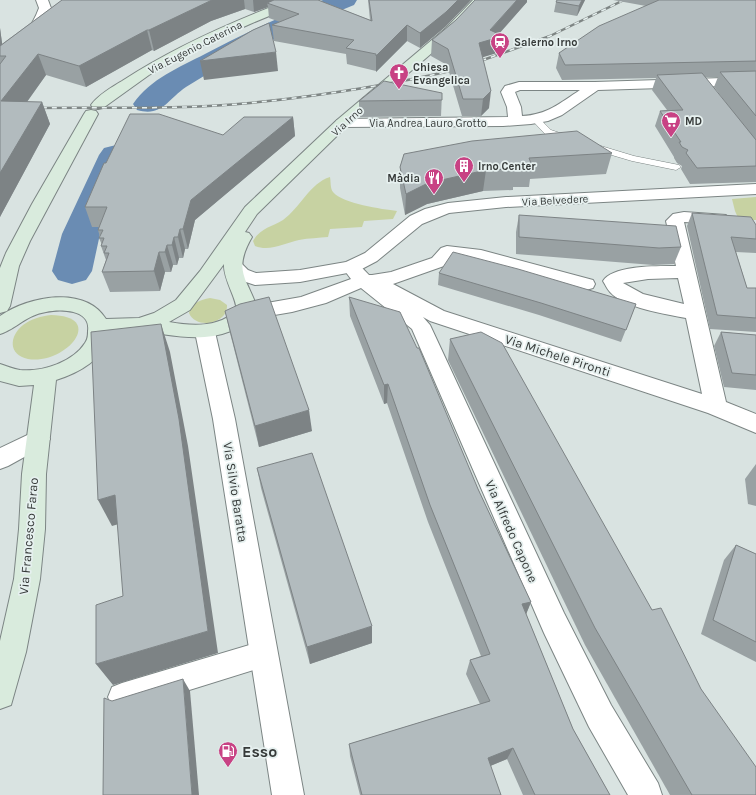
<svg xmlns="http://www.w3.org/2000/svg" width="756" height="795" font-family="Karla,sans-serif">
<rect width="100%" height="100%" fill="#d9e3e1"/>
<g fill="#c7d2a2">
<path d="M330 177C331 182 330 188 333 192 343 204 382 209 397 211L393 219 364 221 362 227 330 229 328 237C319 238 309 238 299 240 285 243 270 252 255 246L253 241C260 228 272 227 283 220 300 208 310 183 330 177Z"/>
<polygon points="756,197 756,220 739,220 735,211 732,199"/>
<path d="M210 298 220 300 227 305C228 324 196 330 189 313 191 303 200 300 210 298Z"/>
<path d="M51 315C107 316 66 365 28 359 8 355 9 336 23 325 31 319 41 316 51 315Z"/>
</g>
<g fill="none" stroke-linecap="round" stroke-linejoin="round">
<g fill="#6a8cb3" fill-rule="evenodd">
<path d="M323 0H357L354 5C297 28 237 54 186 87 167 100 162 117 137 110L133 104C150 79 180 67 205 54 243 34 283 15 323 0Z"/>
<polygon points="116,145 128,148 133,155 100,234 92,271 86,280 72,284 58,280 52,271 62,234 99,155 104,148"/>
</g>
<defs>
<g id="service">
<polygon points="535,116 538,117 551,130 572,137 573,139 569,142 545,134 531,119"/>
<polygon points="591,143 634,156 679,165 681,167 676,170 632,161 588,148 587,146"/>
</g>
<polygon id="pedestrian" points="263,641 272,645 276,654 272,663 263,667 122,711 112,707 108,697 112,687 122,683"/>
<g id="minor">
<path d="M36 0H48L51 8C44 29 22 58 0 64V54C18 43 32 28 39 8Z"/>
<path d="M756 77V85L598 90 562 115 548 121 531 124 503 126 342 127 337 126 335 123 337 120 342 119 508 117 507 107 501 92 505 86 519 82H595ZM520 90H580C560 103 547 115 522 116L521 107 515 92Z"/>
<path d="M684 212 726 215 729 219 726 223 720 224 684 222 726 402 756 414V433L708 413 430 321 423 317 430 325 564 613 611 705 658 783 662 795H628L589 727 544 633 412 329 361 288 326 303 292 312 246 320 239 318 236 313 239 308 301 297 351 279 342 267 344 263C357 260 361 267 369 275H372L391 272 432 258 441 248 447 246 481 250 593 280 595 284 593 288 586 290 480 262 451 258 444 266 393 284 444 311 702 394 686 318C666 314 624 308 610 292 607 289 605 284 603 281 613 265 658 266 676 266L666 221 673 214ZM678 278 684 304 643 294 623 283 648 279Z"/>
<polygon points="205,325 212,327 215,332 235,419 304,795 272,795 213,419 195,332 198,327"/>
<polygon points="38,430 46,433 50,439 46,445 8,466 0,469 0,448"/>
</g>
<polygon id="tertiary" points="756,184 756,194 506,207 449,213 422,224 377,261 358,271 300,282 255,285 234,278 224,265 227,261 233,259 239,261 248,270 256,273 300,270 346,262 365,253 410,216 425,209 448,203 506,197"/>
<g id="secondary">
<path d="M289 0H305L303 2 250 24 199 47 149 75 103 108 98 109 93 108 91 105C98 95 112 87 122 81 174 47 231 22 289 0Z"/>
<path d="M473 0H485L454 34 347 126 257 214 245 232 249 233 252 237C233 270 246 277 257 307 253 320 243 327 231 331 198 344 167 333 133 331 125 331 117 332 108 333 106 359 78 373 56 380L46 474 45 529 40 579 26 652 11 705 0 709V641L14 579 19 529 22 474 34 385 19 386 0 381V364C7 366 13 369 20 370 43 372 73 362 85 343 88 339 88 335 88 331 91 309 60 309 46 312 26 315 16 329 0 334V316C28 296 85 285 106 319L139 318 154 313 176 300 200 271 245 207 337 120 446 28ZM224 264C223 280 239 302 236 311 218 328 191 326 169 322L190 310Z"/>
<polygon points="91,110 96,111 98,114 30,241 19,266 10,306 7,311 0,313 0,268 6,253 32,204 84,114 86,111"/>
</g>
</defs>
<use href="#service" stroke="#7c8584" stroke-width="1"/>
<use href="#pedestrian" stroke="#7c8584" stroke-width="2"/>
<use href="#minor" stroke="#7c8584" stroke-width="2"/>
<use href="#tertiary" stroke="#7c8584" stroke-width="2"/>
<use href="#secondary" stroke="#7c8584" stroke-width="2"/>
<use href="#service" fill="#fff" fill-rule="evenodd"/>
<use href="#pedestrian" fill="#fff" fill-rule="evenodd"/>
<use href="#minor" fill="#fff" fill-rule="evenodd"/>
<use href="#tertiary" fill="#fff" fill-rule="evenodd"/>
<use href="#secondary" fill="#d9ebdd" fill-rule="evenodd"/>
<defs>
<g id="rail">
<polyline points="472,64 550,36 624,0"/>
<path d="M32 108C104 107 178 110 250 103 320 96 390 85 459 69"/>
</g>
</defs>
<use href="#rail" stroke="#7e8584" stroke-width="2.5"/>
<use href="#rail" stroke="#e6f0ef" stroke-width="1.5" stroke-dasharray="5" stroke-linecap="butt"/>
</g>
<g fill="#99a1a3" fill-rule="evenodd">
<polygon points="62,0 318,0 370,20 368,0 471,0 445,27 420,48 407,41 376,72 376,71 347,64 346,54 274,41 272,25 280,22 269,18 268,7 254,12 245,9 211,21 154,51 152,50 86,87 46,75 27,102 42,102 50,124 1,215 0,217 0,28 2,44"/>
<polygon points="475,0 527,0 527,2 499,34 503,36 500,52 482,57 489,108 481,116 462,116 447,65 431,56 432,40 456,20"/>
<polygon points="557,0 585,0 577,16 554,12 556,2"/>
<path d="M613 0H756V182L690 184 681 169 682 166 677 163 674 158V157L655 126 660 111 667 110 652 90 656 78 562 80 556 68 559 53 646 6ZM705 77H718L714 87 736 116Z"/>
<polygon points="442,93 441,116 359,117 359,101"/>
<polygon points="293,117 295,136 195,220 188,249 185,249 183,258 179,258 177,265 173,265 171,272 165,272 160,291 110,292 102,272 106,260 101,246 102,245 99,238 100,237 98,230 99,227 92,227 85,207 106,163 223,135"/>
<polygon points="612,153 606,174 530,179 529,187 513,187 513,190 483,191 427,204 405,215 400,188 400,167 404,154"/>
<polygon points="692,213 756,225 756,253 736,252 747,288 756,288 756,332 710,329 687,226"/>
<polygon points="519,215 681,247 674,264 653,265 516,254 516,232"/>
<polygon points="439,273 636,304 621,342 539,315 438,285"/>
<polygon points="349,297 478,489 531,602 526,614 573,729 610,795 523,795 507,759 490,766 501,795 360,795 350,756 349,744 480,704 466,674 470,660 481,656 428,522 387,403 384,404 350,316"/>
<polygon points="225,311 312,431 259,447 230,333"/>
<polygon points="721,332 756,335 756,390 724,387 714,346"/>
<polygon points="450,339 652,610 701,689 756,795 670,795 585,645 448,360"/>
<polygon points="756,464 756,506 748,504 745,479"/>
<polygon points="257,468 372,643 310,664 261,488"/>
<polygon points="736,545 756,554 756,662 701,634 724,560"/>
</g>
<g fill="#7d8385">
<polygon points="212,0 244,0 245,9 211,21 154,51 149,30"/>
<polygon points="253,0 283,0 267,3 268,7 254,12"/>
<polygon points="458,0 471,0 445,27 420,48 420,33"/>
<polygon points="517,0 527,0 527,2 495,38 503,36 500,52 477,59 479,43"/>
<polygon points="582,0 585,0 577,16 579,6"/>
<polygon points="407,25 407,41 376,72 376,56"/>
<polygon points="0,28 3,50 0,52"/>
<polygon points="147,30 152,50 86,87 79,66"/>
<polygon points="276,52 278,71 204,80 200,61"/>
<polygon points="38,54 46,75 11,124 1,101"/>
<polygon points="491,91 489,108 481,116 483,99"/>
<polygon points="42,102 50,124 1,215 0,217 0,173"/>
<polygon points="293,117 295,136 195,220 188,249 183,229 191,200"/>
<polygon points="486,170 483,191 427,204 405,215 406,194 428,183"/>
<polygon points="180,229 185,249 183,258 178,237"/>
<polygon points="174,237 179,258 177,265 172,245"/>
<polygon points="167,245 173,265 171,272 165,252"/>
<polygon points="159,252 165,272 160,291 154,271"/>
<polygon points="161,324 170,352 188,446 218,653 113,685 96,664 208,631"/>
<polygon points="388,384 387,403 384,404 384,385"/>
<polygon points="309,410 312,431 259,447 255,426"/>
<polygon points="115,495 129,521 112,526 98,500"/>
<polygon points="531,602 525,617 522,604"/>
<polygon points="372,626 372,643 310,664 307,647"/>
<polygon points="183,679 190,691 199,795 192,795"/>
<polygon points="513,748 507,759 483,769 488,758"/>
</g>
<g fill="#b2bbbe" stroke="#7d8385">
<polygon points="62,0 212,0 149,30 147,30 79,66 38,54 1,101 42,102 0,173 0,64 6,56 0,56 0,46"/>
<polygon points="274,0 318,0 372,21 369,0 458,0 446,12 420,33 407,25 376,56 376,54 346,48 354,40 272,25 299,14 267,3"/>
<polygon points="475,0 517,0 490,30 503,36 479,43 491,91 483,99 463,99 448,49 432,40 456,20"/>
<polygon points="557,0 582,0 579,6 556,2"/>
<polygon points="659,0 756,0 756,61 565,65 559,53 599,26"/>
<polygon points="269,23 276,52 200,61 253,30"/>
<polygon points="756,71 756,116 720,72"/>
<polygon points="702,73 756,140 756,166 697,168 686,153 688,150 682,147 679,142 681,142 660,111 683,110 657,75"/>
<polygon points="384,81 442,93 442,100 359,101"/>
<polygon points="130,114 159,114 223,135 244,117 293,117 191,200 183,229 180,229 178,237 174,237 172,245 167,245 165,252 159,252 154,271 102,272 109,253 104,253 107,246 101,246 104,238 99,238 103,230 98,230 107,207 85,207 104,163 106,163"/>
<polygon points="577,131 612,153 529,158 532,166 517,166 516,169 486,170 428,183 406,194 400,167 404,154 472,141"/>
<polygon points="692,213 751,217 756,225 756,239 731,237 747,288 756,288 756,318 717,315"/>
<polygon points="519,215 676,226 681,247 659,248 519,237"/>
<polygon points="453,252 518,269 636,304 626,330 541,303 439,273"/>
<polygon points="269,297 309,410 255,426 225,311 240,304"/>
<polygon points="349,297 400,312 417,348 419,348 478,489 531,602 522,604 573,729 610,795 535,795 513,748 488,758 501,795 362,795 349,744 490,701 470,660 490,654 430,505 388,384 384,385"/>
<polygon points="161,324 179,419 208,631 96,664 96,605 123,596 115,495 98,500 91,332"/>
<polygon points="481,332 502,343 652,610 661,608 701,689 756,767 756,795 692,795 595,628 450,339"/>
<polygon points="721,332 756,335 756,375 732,373"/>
<polygon points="312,453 372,626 307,647 257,468"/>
<polygon points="736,545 756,554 756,642 713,620"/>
<polygon points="183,679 192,795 103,795 104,698 112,701"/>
</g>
<defs>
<symbol id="station-pin" viewBox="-11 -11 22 30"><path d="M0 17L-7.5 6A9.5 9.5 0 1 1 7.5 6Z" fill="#c84284" stroke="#e6f0ef"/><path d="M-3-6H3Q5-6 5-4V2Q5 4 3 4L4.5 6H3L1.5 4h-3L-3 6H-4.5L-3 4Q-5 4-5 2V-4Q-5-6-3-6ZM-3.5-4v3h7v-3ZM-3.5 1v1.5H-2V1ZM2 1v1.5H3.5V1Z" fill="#fff"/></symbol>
<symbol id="church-pin" viewBox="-11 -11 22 30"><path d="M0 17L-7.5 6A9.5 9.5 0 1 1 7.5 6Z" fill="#c84284" stroke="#e6f0ef"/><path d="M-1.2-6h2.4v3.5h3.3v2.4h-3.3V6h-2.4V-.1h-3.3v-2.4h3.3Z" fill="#fff"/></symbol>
<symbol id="supermarket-pin" viewBox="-11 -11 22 30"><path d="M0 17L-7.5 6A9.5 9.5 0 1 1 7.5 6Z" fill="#c84284" stroke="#e6f0ef"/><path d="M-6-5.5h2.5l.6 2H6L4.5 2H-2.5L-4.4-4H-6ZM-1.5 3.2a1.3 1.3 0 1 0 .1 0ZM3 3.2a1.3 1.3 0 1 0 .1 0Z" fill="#fff"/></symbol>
<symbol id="building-pin" viewBox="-11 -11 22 30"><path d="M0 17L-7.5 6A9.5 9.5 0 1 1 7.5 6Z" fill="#c84284" stroke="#e6f0ef"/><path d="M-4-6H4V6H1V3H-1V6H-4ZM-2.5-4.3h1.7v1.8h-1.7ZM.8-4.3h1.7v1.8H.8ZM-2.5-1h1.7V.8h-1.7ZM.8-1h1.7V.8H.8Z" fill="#fff"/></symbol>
<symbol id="restaurant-pin" viewBox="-11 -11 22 30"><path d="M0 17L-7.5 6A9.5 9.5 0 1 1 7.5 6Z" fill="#c84284" stroke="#e6f0ef"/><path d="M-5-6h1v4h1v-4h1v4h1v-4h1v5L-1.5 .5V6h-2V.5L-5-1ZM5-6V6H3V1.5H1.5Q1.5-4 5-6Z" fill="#fff"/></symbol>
<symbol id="fuel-pin" viewBox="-11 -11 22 30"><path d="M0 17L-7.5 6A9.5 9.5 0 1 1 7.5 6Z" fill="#c84284" stroke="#e6f0ef"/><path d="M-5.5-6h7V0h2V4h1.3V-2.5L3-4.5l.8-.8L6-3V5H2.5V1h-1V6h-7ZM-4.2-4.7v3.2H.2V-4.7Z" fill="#fff"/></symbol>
</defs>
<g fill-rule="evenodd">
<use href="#station-pin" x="489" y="31" width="22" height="30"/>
<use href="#church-pin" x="388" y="62" width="22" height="30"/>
<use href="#supermarket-pin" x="660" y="110" width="22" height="30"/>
<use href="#building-pin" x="453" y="155" width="22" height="30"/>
<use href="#restaurant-pin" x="423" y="167" width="22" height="30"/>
<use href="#fuel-pin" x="217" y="740" width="22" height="30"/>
</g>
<g text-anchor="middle" stroke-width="3.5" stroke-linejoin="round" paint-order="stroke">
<g font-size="11" font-weight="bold" fill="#363a39" stroke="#e6f0ef" text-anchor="start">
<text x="514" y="46">Salerno Irno</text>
<text x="413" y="71">Chiesa<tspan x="413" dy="13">Evangelica</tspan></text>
<text x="685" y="125">MD</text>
<text x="478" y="170">Irno Center</text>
<text x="420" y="182" text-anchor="end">Màdia</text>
</g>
<g font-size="11" fill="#363a39" stroke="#e6f0ef">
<text transform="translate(195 47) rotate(-27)" y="4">Via Eugenio Caterina</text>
<text transform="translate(347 121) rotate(-42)" y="4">Via Irno</text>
<text x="428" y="127">Via Andrea Lauro Grotto</text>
<text transform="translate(555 200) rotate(-3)" y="4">Via Belvedere</text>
</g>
<g font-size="13" fill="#363a39" stroke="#e6f0ef">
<text transform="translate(558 355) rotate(18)" y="5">Via Michele Pironti</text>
<text transform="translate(236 492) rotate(81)" y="5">Via Silvio Baratta</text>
<text transform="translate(512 531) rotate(66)" y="5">Via Alfredo Capone</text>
<text transform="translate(28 536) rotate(-85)" y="5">Via Francesco Farao</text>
</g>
<g font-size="16" font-weight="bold" fill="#363a39" stroke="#e6f0ef" text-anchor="start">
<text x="242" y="757">Esso</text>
</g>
</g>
</svg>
